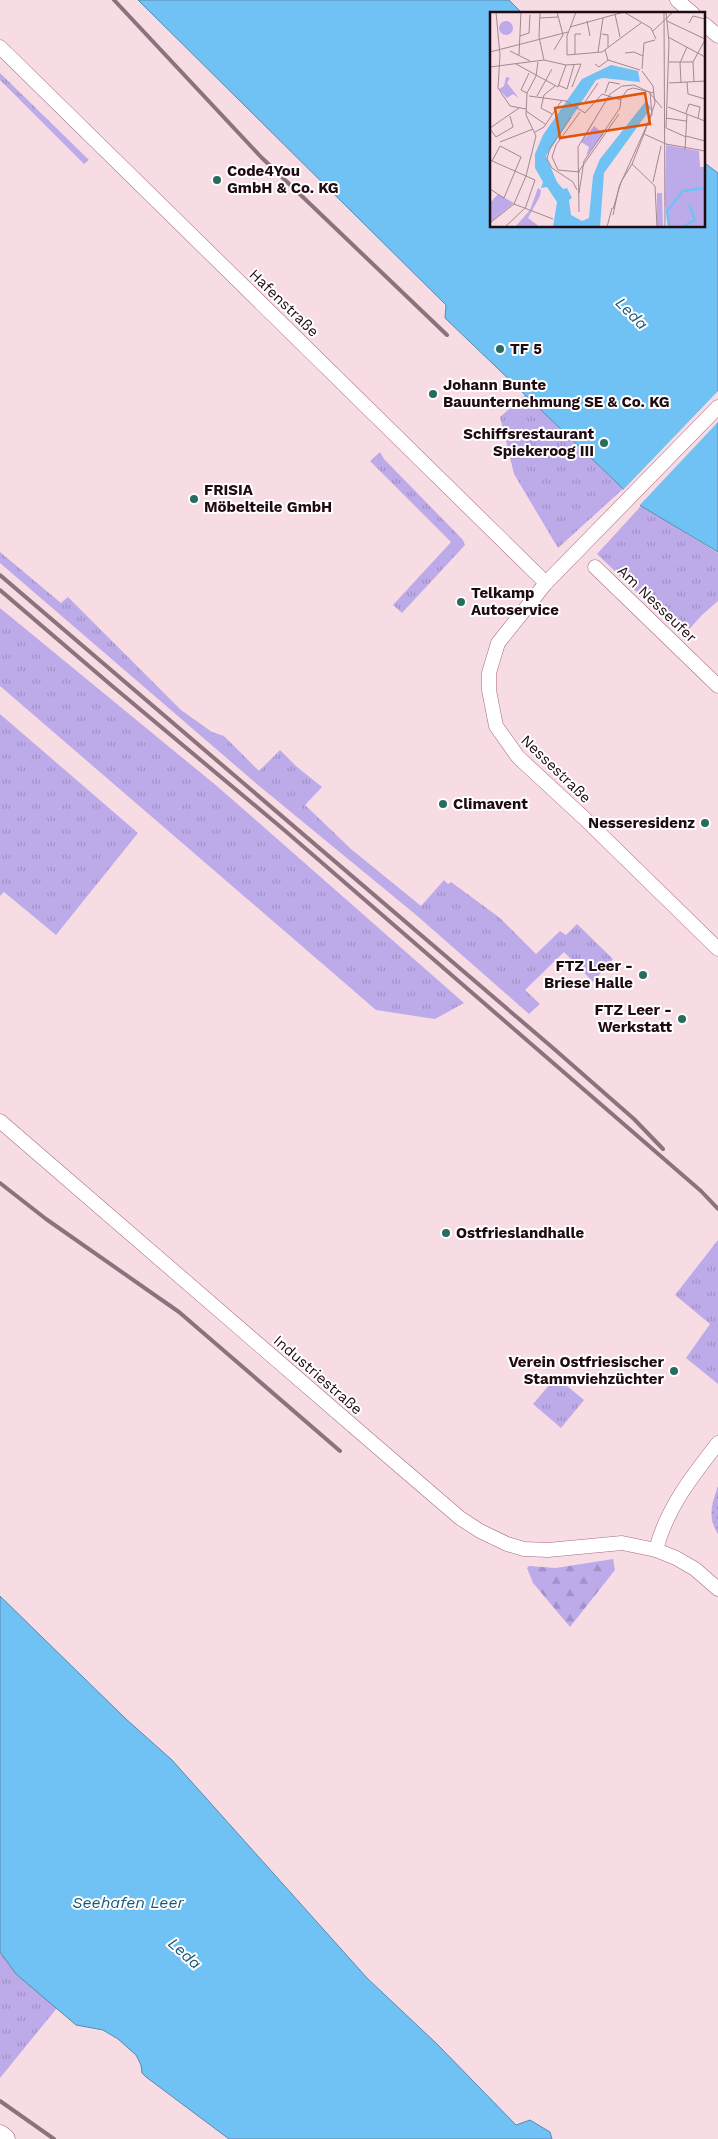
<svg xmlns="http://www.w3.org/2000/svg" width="718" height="2139" font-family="'Work Sans',sans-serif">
<defs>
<pattern id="grass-tufts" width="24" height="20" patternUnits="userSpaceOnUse" patternTransform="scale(1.25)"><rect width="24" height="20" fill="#bdaae9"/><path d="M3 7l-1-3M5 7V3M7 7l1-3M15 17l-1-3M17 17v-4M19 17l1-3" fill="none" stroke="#a291c7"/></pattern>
<pattern id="forest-firs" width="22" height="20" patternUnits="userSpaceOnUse" patternTransform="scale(1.25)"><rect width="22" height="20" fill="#bdaae9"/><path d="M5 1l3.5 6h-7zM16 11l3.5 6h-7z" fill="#a291c7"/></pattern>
<pattern id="park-dots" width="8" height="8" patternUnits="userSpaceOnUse" patternTransform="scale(1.25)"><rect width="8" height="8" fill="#bdaae9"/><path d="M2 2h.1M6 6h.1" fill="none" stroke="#a291c7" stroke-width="1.8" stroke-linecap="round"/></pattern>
</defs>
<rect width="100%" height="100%" fill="#f8dce4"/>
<g fill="url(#grass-tufts)">
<polygon points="0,73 89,160 84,164 0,80"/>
<polygon points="525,395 623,489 558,548 514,474 500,417"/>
<polygon points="380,452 384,459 463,540 465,545 402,613 393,605 451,542 370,461"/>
<polygon points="641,506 718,553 718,601 702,615 683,636 597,554"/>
<polygon points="0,552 61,603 68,597 181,710 212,732 224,736 259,771 280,750 297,767 322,787 305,805 351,849 421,906 444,880 448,884 451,882 500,918 536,954 560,931 566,935 577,924 613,959 593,982 564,952 525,990 540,1004 529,1014 415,914 258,785 0,563"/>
<polygon points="0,608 218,787 464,1003 435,1019 376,1010 0,686"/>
<polygon points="0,714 138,833 56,935 4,892 0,896"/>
<polygon points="718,1240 718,1384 686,1358 710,1324 675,1295"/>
<polygon points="556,1377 584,1400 561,1428 533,1404"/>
<polygon points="0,1952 16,1974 57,2008 0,2078"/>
</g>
<polygon fill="url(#forest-firs)" points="613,1559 615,1570 570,1627 533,1583 527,1568 529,1566 556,1568"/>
<path fill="url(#park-dots)" d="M718 1486V1534C707 1517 712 1504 718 1486Z"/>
<g fill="#70c1f4" stroke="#588ab0">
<polygon points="138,0 509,0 523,14 492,14 492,226 704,226 704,167 706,164 718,173 718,552 641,506 445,318 446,305"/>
<polygon points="0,1596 126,1719 172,1760 367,1978 437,2044 516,2125 530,2120 550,2132 552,2139 229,2139 146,2077 142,2073 141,2065 136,2055 118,2039 103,2030 76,2025 16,1974 0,1952"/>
</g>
<polygon fill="#f8dce4" points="718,391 718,422 638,507 622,491"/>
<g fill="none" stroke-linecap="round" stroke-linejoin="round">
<defs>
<g id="street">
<polyline points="677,0 693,14"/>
<polyline points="704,24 718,36"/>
<polyline points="0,47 546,583"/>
<polyline points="718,407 546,583 498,643 489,673 489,690 496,726 518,757 584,818 718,949"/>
<polyline points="595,567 718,686"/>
<polyline points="0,1121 375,1445 460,1518 480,1531 507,1544 524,1549 548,1550 622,1543 656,1550 676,1558 695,1569 718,1589"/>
<path d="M656 1550C666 1509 693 1475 718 1443"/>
</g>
<polyline id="secondary" points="0,2135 5,2139"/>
</defs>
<use href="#street" stroke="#a66b7f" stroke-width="15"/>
<use href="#secondary" stroke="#a66b7f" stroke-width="21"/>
<use href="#street" stroke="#fff" stroke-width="14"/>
<use href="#secondary" stroke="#fff" stroke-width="20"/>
<g stroke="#8c737b" stroke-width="4">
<polyline points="114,0 261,157 447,335"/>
<polyline points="0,575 553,1048 634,1119 663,1149"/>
<polyline points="0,590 111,685 283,829 701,1191 718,1209"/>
<polyline points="0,1183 46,1219 179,1312 340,1451"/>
<polyline points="0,2101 54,2139"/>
</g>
</g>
<g fill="#276c5e" stroke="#fff" stroke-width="2">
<circle cx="217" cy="180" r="5"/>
<circle cx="500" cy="349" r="5"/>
<circle cx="433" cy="394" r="5"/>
<circle cx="604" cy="443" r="5"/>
<circle cx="194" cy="499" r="5"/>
<circle cx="461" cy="602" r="5"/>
<circle cx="443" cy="804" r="5"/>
<circle cx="705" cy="823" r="5"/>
<circle cx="643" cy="975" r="5"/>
<circle cx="682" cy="1019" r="5"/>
<circle cx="446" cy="1233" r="5"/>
<circle cx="674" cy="1371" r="5"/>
</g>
<g text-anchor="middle" stroke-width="4" stroke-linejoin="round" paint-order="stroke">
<g font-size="15" font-weight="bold" fill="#210b13" stroke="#fff" text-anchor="start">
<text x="227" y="176">Code4You<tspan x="227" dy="17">GmbH &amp; Co. KG</tspan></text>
<text x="510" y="354">TF 5</text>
<text x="443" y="390">Johann Bunte<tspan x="443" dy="17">Bauunternehmung SE &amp; Co. KG</tspan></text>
<text x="594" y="439" text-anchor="end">Schiffsrestaurant<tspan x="594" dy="17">Spiekeroog III</tspan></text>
<text x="204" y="495">FRISIA<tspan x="204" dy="17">Möbelteile GmbH</tspan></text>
<text x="471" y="598">Telkamp<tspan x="471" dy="17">Autoservice</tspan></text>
<text x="453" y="809">Climavent</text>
<text x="695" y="828" text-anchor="end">Nesseresidenz</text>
<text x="633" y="971" text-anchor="end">FTZ Leer -<tspan x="633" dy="17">Briese Halle</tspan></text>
<text x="672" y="1015" text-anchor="end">FTZ Leer -<tspan x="672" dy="17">Werkstatt</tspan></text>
<text x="456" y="1238">Ostfrieslandhalle</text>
<text x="664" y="1367" text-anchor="end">Verein Ostfriesischer<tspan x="664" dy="17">Stammviehzüchter</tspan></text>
</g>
<g font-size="15" fill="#210b13" stroke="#fff">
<text transform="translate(284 303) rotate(44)" y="5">Hafenstraße</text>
<text transform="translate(657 604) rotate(44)" y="5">Am Nesseufer</text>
<text transform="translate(556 769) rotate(44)" y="5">Nessestraße</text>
<text transform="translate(318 1375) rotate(41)" y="5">Industriestraße</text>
</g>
<g font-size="16" font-style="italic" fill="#195779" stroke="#fff">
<text transform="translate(632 313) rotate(45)" y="6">Leda</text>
<text x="128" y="1908">Seehafen Leer</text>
<text transform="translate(185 1953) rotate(42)" y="6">Leda</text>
</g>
</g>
<g transform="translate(490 12)">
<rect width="215" height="215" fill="#f8dce4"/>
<path d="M109 100 94 128 104 114 114 122 96 144 99 135 91 130ZM176 133 209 139 210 155H215V215H180L175 192ZM167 181H172L173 215H167ZM8 182 24 191 0 211V191Z" fill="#bdaae9"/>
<path d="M48 176 51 178 50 184 38 206 50 215H25L40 198Z" fill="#bdaae9"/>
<path d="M16 65 20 66 17 71 29 86 23 82 17 86 9 77 14 74Z" fill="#bdaae9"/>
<path d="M9 16a7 7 0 1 1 14 0a7 7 0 1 1-14 0Z" fill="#bdaae9"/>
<path d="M121 53 148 59 150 70 113 66 106 68 56 144 67 170 73 177 77 176 82 186 79 188 81 203 92 209 99 206 103 164 110 147 156 89 161 96 114 161 110 215H63L67 190 57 175 51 176 53 170 45 156V142L53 123 92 67Z" fill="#70c1f4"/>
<path fill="none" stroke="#70c1f4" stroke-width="2.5" d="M179 215 177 199 193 179 215 176M192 215 205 208 199 193"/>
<path fill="none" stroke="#a28890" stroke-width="1" d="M6 0 10 43 8 76 20 94 36 97M50 0 49 25 54 48M86 0 77 24V43L112 40 151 11M174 0 175 215M176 0 179 30 176 116 196 125M125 2 130 25M50 6 68 5M97 9 100 24M177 9 215 27M199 11 203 4 215 7M80 15 134 0 161 16 166 27M163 19 183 0M112 22 118 23V35M30 24 39 21 40 3M178 25 215 45M64 38 73 23 67 0M115 38 118 48 150 58M20 39 40 49M0 40 78 20M108 40 113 6M135 41 144 40 153 44M85 42V22H91M29 43 31 0M179 50H203M203 50 215 28M203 50 204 70M26 52 68 75 76 53M105 52 109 55 118 48M76 53 91 52 82 75M0 55 54 48 76 53M152 57 154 31 165 28M152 59 163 74 165 91 154 122 176 132 215 139M197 70 198 82 215 87M179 71 215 69M191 71 190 51 197 35M68 73 77 77 84 53M37 81 46 64 48 50M37 81 31 78 39 61M115 81 119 70 130 72M39 84 76 89 95 101 112 82 131 88M47 84 62 57M95 90 108 71M178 95 215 109M36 99 55 112M196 101 199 92 210 95 208 106M62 102 51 96 54 83 65 74M81 105 60 136 57 147 62 156 83 170 87 178M176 106 196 109M0 116 29 96M0 117 6 125 23 115 20 104M45 120 54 115 72 88M196 124 215 129M10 130 43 117M195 138 197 102M0 148 45 168 35 197M142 152 165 174 167 215M142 152 154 122M89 159 129 102M90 160 68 158 62 145 66 133 90 100M163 170 171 134M0 177 14 186 31 145 10 134 2 149M89 181 94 149 130 96 131 87 137 78 143 76 164 81M24 192 63 207M123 197 131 170 142 152M89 200 88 135 120 82 132 74 144 73 159 80 172 96M123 203 129 175 162 102 160 81M0 211 24 192 36 164 46 124 36 103 37 81M15 215 34 197M117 215 122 196"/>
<path fill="#de550c" fill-opacity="0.15" stroke="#de550c" stroke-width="2.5" d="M155 81 160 112 70 126 65 96Z"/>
<rect width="215" height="215" fill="none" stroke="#210b13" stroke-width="2.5"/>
</g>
</svg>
